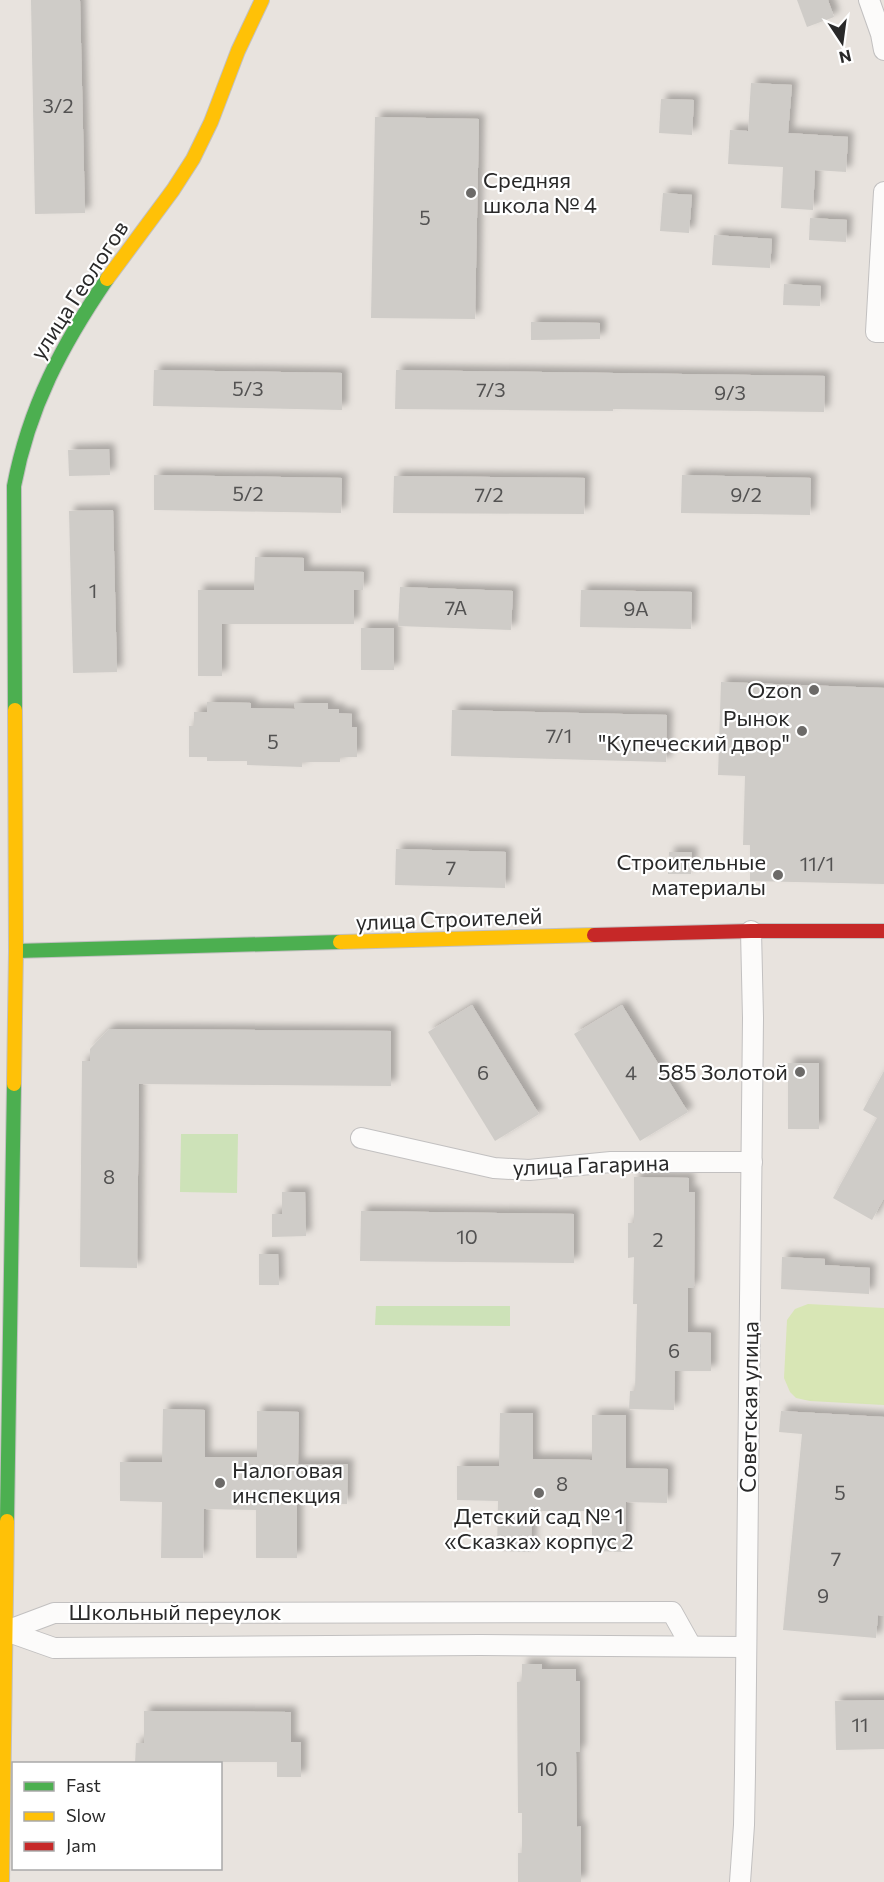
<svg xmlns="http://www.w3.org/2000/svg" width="884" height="1882" font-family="Commissioner,sans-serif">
<defs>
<filter id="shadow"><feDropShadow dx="5.5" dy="-5.5" stdDeviation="3" flood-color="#0004"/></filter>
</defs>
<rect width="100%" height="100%" fill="#e8e3de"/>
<g fill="#cde2b8">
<polygon points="181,1134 238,1134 237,1193 180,1192"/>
<polygon points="376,1306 510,1306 510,1326 375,1325"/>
</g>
<polygon fill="#d8e6b5" points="808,1304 884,1308 884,1405 810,1401 796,1398 790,1392 784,1378 787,1320 795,1309"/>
<g fill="#cfccc8" filter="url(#shadow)">
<polygon points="31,0 80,0 85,213 35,214"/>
<polygon points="797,0 828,0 834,17 807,27"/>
<polygon points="751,83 792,85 788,133 848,137 846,172 815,170 813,210 781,208 783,167 728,164 730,130 748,131"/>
<polygon points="661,99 694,100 692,135 659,133"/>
<polygon points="375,117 479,119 475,319 371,318"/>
<polygon points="663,193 692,195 689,233 660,231"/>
<polygon points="810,218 847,220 846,242 809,240"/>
<polygon points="714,235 772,239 770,268 712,265"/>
<polygon points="784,284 821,286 820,306 783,305"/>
<polygon points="531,322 600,323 600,339 531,340"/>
<polygon points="154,370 342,373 342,410 153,406"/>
<polygon points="396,370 825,376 824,412 613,409 613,411 395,409"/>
<polygon points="109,449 110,475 69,476 68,450"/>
<polygon points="154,475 342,478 341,513 154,510"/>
<polygon points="682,475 811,478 810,515 681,513"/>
<polygon points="394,476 585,478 584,514 393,513"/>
<polygon points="113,510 117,672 73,673 69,511"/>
<polygon points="255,557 304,558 304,571 364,572 363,590 354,590 354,624 222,624 222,676 198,676 198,590 254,590"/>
<polygon points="400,587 513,591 511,630 398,626"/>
<polygon points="581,590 692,592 691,629 580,627"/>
<rect x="361" y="628" width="33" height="42"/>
<polygon points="721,682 884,688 884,884 750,881 750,845 743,845 745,776 718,775"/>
<polygon points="207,702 251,703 251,708 295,709 294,703 328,703 328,709 339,709 339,713 352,714 352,727 357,727 357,757 340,757 340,762 302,762 302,767 247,765 247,761 207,761 207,757 189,757 189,726 194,726 194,712 207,712"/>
<polygon points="452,710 667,715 666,762 451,756"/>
<polygon points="396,849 506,852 505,888 395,885"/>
<polygon points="669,852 692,852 691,874 668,874"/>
<polygon points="472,1005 539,1114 495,1141 428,1032"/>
<polygon points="622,1005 688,1112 640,1141 574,1034"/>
<polygon points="109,1029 391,1031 391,1086 139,1084 137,1268 80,1267 82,1061 90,1061 90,1049"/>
<rect x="788" y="1063" width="31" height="66"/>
<polygon points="884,1071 884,1198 872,1220 833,1198 877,1118 863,1110"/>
<polygon points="634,1177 689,1178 689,1192 695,1192 694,1288 688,1288 688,1332 711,1333 711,1371 675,1371 674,1410 629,1409 630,1391 635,1391 637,1304 633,1304 634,1257 628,1258 628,1223 634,1223"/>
<polygon points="282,1192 305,1192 306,1236 272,1237 272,1214 282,1214"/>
<polygon points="361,1211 574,1214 574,1263 360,1261"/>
<polygon points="259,1254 278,1254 279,1285 259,1285"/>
<polygon points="782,1257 825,1259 825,1265 870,1268 869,1294 781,1289"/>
<polygon points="163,1409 205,1410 205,1457 257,1457 257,1411 299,1412 298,1464 348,1464 347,1504 297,1503 297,1558 256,1558 256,1510 204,1509 203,1558 161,1558 162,1502 120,1501 120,1462 162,1462"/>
<polygon points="781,1411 884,1417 884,1616 878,1615 876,1638 783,1630 802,1434 779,1432"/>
<polygon points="500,1413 533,1413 533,1459 592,1460 592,1415 626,1415 626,1468 668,1469 667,1503 626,1502 625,1552 592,1551 592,1511 532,1511 531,1552 497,1551 498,1501 457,1500 457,1466 499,1466"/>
<polygon points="522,1664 542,1664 542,1669 576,1669 576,1681 580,1681 580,1752 576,1752 577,1827 581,1826 581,1882 518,1882 518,1853 522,1853 522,1813 518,1813 517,1682 522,1681"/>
<polygon points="884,1700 884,1749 836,1750 835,1701"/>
<polygon points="144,1711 291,1712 291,1742 301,1742 301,1777 277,1777 277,1762 159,1762 159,1764 135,1764 136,1743 144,1743"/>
</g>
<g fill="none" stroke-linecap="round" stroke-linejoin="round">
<defs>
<g id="street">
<polyline points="869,0 881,34 884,50"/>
<polyline points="884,192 876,332 884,332"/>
<polyline points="361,1138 494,1168 529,1170 611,1162 752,1162"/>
<polyline points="6,1631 54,1648 480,1645 745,1647"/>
<polyline points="6,1631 54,1613 672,1612 691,1646"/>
<polyline points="740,1882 744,1825 745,1773 753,1018 751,931"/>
</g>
<g id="fast">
<path d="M15 710 14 486C29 407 62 345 107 279"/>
<polyline points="16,951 340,942"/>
<polyline points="7,1521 14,1084"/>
</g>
<g id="slow">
<polyline points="107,279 173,190 193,159 211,122 238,51 262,0"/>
<polyline points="340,942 594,935"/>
<polyline points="14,1084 16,951 15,710"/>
<polyline points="2,1882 7,1521"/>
</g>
<polyline id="jam" points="594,935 751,931 884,931"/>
</defs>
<use href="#street" stroke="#c2c0c0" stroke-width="22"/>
<use href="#fast" stroke="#c2c0c0" stroke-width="16"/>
<use href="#slow" stroke="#c2c0c0" stroke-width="16"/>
<use href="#jam" stroke="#c2c0c0" stroke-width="16"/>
<use href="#street" stroke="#fcfbfa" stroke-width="20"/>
<use href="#fast" stroke="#4caf50" stroke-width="14"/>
<use href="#slow" stroke="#ffc107" stroke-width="14"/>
<use href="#jam" stroke="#c62828" stroke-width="14"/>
</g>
<g fill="#6c6a68" stroke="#fff" stroke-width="2">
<circle cx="471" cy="193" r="6"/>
<circle cx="814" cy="690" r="6"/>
<circle cx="802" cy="731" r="6"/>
<circle cx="778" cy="875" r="6"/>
<circle cx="800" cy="1072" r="6"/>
<circle cx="220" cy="1483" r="6"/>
<circle cx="539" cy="1493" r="6"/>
</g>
<g text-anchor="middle" stroke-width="4.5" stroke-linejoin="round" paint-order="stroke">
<g font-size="20" fill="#535252">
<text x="58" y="113">3/2</text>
<text x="425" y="225">5</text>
<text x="248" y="396">5/3</text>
<text x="491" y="397">7/3</text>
<text x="730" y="400">9/3</text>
<text x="248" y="501">5/2</text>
<text x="489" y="502">7/2</text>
<text x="746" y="502">9/2</text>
<text x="93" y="598">1</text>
<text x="456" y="615">7А</text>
<text x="636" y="616">9А</text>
<text x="559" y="743">7/1</text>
<text x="273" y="749">5</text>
<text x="817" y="871">11/1</text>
<text x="451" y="875">7</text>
<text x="483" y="1080">6</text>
<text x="631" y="1080">4</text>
<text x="109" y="1184">8</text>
<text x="467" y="1244">10</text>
<text x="658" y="1247">2</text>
<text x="674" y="1358">6</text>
<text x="562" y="1491">8</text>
<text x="840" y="1500">5</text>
<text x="836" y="1566">7</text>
<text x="823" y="1603">9</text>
<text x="860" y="1732">11</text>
<text x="547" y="1776">10</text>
</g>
<g font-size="22" fill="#292929" stroke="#fff" text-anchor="end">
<text x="483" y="188" text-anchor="start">Средняя<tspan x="483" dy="25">школа № 4</tspan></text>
<text x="802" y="698">Ozon</text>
<text x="790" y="726">Рынок<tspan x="790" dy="25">"Купеческий двор"</tspan></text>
<text x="766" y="870">Строительные<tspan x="766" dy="25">материалы</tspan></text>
<text x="788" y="1080">585 Золотой</text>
<text x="232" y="1478" text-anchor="start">Налоговая<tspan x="232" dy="25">инспекция</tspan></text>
<text x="539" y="1524" text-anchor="middle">Детский сад № 1<tspan x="539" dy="25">«Сказка» корпус 2</tspan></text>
</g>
<g font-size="22" fill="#292929" stroke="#fff">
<text transform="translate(79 290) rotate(-57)" y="8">улица Геологов</text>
<text transform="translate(449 919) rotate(-2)" y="8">улица Строителей</text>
<text transform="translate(591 1165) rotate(-2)" y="8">улица Гагарина</text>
<text transform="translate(749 1407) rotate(-89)" y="8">Советская улица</text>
<text x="175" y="1620">Школьный переулок</text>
</g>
</g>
<rect x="12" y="1762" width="210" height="108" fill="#ffffff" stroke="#a9a9a9" stroke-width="1.5"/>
<rect x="24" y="1782" width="30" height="9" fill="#4caf50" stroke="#a9a9a9" stroke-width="1.5"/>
<text x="66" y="1792" font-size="18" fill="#292929">Fast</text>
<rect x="24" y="1812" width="30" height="9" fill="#ffc107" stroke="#a9a9a9" stroke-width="1.5"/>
<text x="66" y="1822" font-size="18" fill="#292929">Slow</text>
<rect x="24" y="1842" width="30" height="9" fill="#c62828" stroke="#a9a9a9" stroke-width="1.5"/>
<text x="66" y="1852" font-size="18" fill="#292929">Jam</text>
<g transform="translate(842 42) rotate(167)" stroke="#ffffff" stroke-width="4.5" paint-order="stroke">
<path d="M0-4.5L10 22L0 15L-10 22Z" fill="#292929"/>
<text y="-9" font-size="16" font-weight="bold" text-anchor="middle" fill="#292929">N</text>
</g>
</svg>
